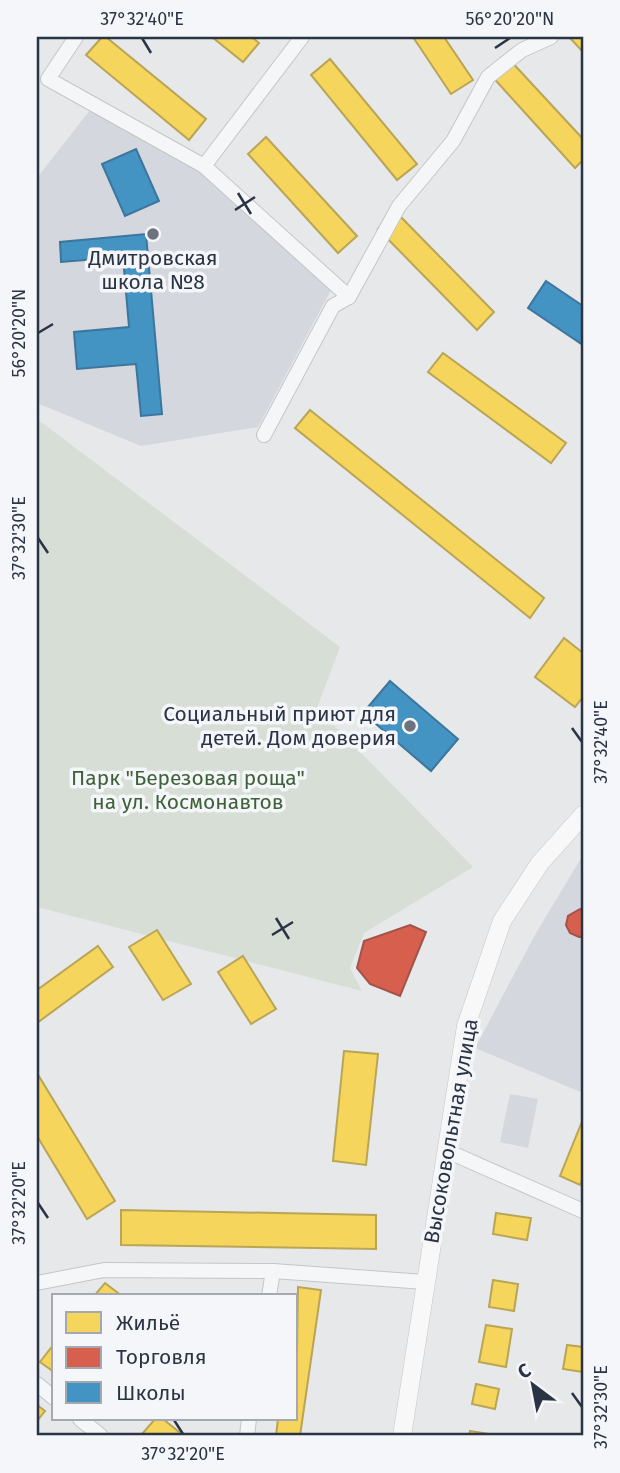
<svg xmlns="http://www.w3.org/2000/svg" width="620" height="1473" font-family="'Fira Sans',sans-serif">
<rect width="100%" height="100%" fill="#e6e8ea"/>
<g fill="#d4d7dd">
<polygon points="90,110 194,166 331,290 258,427 141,446 37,403 37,178"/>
<polygon points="583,855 583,1093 475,1048 536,933"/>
<polygon points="510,1094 538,1099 528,1148 500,1142"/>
</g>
<polygon fill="#d6ded6" points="37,419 340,647 317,708 473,867 364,933 350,968 362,991 37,907"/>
<g fill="#f6d55c" stroke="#b9a555" stroke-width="2">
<polygon points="102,37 106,37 206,119 189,140 86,55"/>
<polygon points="212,37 252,37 259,43 243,62"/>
<polygon points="413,37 444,37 473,80 451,94"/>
<polygon points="569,37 583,37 583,52"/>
<polygon points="507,57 583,139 583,160 575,168 489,73"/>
<polygon points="330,59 417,164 397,180 311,75"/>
<polygon points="266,137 357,236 338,253 248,154"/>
<polygon points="396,212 494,312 477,330 378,229"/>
<polygon points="443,353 566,443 551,463 428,372"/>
<polygon points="310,410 544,598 530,618 295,428"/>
<polygon points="564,638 583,653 583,697 575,707 535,677"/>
<polygon points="157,930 191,984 163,1000 129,947"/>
<polygon points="98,946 113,967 37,1023 37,990"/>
<polygon points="243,956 276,1009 251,1024 218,972"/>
<polygon points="344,1051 378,1054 366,1165 333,1161"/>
<polygon points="37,1073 115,1201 87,1219 37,1136"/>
<polygon points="583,1119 583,1177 580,1185 560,1176"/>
<polygon points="121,1210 376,1215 376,1249 121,1245"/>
<polygon points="496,1213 531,1218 527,1240 493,1234"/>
<polygon points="493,1280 518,1284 514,1311 489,1307"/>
<polygon points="105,1283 122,1296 94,1296"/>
<polygon points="298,1287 321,1290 300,1436 276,1436 278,1419 296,1419"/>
<polygon points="486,1325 512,1329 506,1367 479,1362"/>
<polygon points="54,1344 54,1372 40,1362"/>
<polygon points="567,1345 583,1347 583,1372 563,1369"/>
<polygon points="476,1384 499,1389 495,1409 472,1404"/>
<polygon points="37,1405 45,1411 37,1421"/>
<polygon points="155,1419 163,1419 184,1436 145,1436 142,1434"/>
<polygon points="470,1431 502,1436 469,1436"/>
</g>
<g fill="#d6604d" stroke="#a3534b" stroke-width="2">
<polygon points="580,909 583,910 583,937 579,937 570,933 566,925 568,916"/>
<polygon points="410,925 426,932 400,996 370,984 357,968 364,941"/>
</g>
<g fill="#4393c3" stroke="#3c769d" stroke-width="2">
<polygon points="136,149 159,201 125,216 102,164"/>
<polygon points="146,234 162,414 141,416 136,364 77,369 74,332 129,327 123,257 61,262 60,242"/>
<polygon points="546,281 583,306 583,345 528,308"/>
<polygon points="390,681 458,739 431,771 363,713"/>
</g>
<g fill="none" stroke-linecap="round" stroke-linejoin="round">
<defs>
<g id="minor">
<polyline points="76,37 48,79 204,166 349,297 399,206 453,141 488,77 522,50 551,37"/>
<polyline points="204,166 302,37"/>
<polyline points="264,435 333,306 349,297"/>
<polyline points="447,1151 583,1211"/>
<polyline points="37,1283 104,1270 273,1271 425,1282"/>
<polyline points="269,1296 273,1271"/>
<polyline points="37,1384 54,1398"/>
<polyline points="80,1419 101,1436"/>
<polyline points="247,1436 249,1419"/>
</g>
<polyline id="major" points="402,1436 466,1026 502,921 540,863 583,815"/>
</defs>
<use href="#minor" stroke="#c4c6c8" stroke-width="16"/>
<use href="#major" stroke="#c2c5c8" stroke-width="19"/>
<use href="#minor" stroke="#f5f6f7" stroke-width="14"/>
<use href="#major" stroke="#f8f8f8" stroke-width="18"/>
</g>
<path fill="none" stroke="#2b3445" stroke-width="2.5" d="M142 38 151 53M495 48 510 38M238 193 251 214M235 210 255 197M38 333 53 324M38 538 48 553M572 728 582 742M276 918 289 939M272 935 293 922M38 1203 48 1218M572 1393 582 1407M174 1420 183 1434"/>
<g fill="#6c737f" stroke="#f4f6f9" stroke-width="2.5">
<circle cx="153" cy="234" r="7"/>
<circle cx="410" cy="726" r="7"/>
</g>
<g text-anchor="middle" stroke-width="7" stroke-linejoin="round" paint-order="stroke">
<g font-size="21" fill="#2b3445" stroke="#f4f6f9">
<text x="153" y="265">Дмитровская<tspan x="153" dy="24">школа №8</tspan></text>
<text x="396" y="721" text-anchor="end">Социальный приют для<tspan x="396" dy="24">детей. Дом доверия</tspan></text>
</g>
<g font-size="21" fill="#3f6138" stroke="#f4f6f9">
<text x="188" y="785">Парк "Березовая роща"<tspan x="188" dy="24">на ул. Космонавтов</tspan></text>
</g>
<g font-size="21" fill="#2b3445" stroke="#f4f6f9">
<text transform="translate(451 1131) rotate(-80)" y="7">Высоковольтная улица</text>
</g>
</g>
<rect width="620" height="1473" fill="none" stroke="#f4f6f9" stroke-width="77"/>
<rect x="52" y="1294" width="245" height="126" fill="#f4f6f9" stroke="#a4a8b1" stroke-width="2"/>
<rect x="66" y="1312" width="35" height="21" fill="#f6d55c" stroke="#a4a8b1" stroke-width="2"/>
<text x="116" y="1330" font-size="21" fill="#2b3445">Жильё</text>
<rect x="66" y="1347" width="35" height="21" fill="#d6604d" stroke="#a4a8b1" stroke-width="2"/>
<text x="116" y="1364" font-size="21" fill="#2b3445">Торговля</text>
<rect x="66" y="1382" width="35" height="21" fill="#4393c3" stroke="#a4a8b1" stroke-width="2"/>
<text x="116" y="1400" font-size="21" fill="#2b3445">Школы</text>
<g transform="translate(533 1385) rotate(328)" stroke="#f4f6f9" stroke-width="5" paint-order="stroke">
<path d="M0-5L12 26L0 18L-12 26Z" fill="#2b3445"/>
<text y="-10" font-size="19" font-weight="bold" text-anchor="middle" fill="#2b3445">С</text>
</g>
<rect x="38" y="38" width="544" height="1396" fill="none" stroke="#2b3445" stroke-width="2.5"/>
<g font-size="18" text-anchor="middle" fill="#2b3445">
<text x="142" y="25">37°32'40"E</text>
<text x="510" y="25">56°20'20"N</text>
<text transform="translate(19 333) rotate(-90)" y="6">56°20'20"N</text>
<text transform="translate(19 538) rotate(-90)" y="6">37°32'30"E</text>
<text transform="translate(601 742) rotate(-90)" y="6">37°32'40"E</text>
<text transform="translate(19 1203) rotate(-90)" y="6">37°32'20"E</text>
<text transform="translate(601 1407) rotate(-90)" y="6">37°32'30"E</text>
<text x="183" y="1460">37°32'20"E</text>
</g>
</svg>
